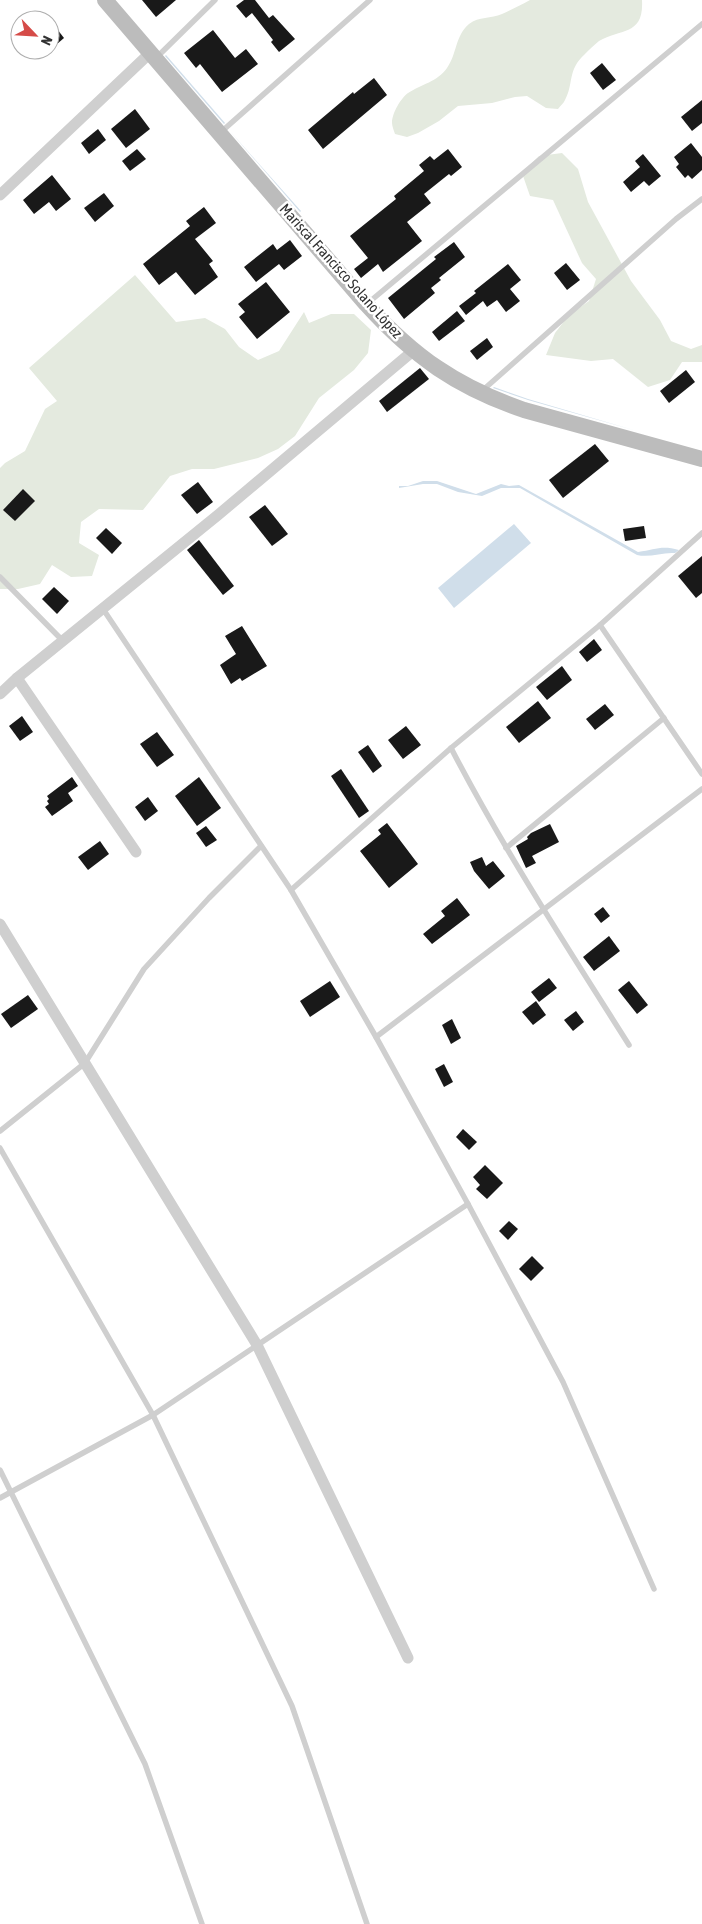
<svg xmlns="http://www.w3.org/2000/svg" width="702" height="1924" font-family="'Asap Condensed',sans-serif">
<rect width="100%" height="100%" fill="#fff"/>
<g fill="#e4eadf">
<path d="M530 0H642C644 36 621 28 599 41 594 45 589 50 585 54 567 70 574 84 565 100 564 103 560 106 558 109L546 108 527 96 515 97 492 103 458 106 439 121 418 133 407 137 395 134C394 131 392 126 392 123 392 113 401 98 408 93 422 84 437 82 447 68 457 54 455 36 469 24 479 16 491 19 502 14 511 10 521 5 530 0Z"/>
<polygon points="562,153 578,169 588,202 631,281 660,320 671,341 691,349 702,345 702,362 682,362 670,380 648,387 613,359 591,361 546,355 555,333 569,315 589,301 596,279 582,263 553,200 530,196 522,173 539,156"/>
<polygon points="135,275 176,322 205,318 225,329 239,347 258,360 279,351 304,312 309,323 331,314 354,314 371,330 368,353 354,370 319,398 295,436 278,449 258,458 214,469 192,469 170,476 143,510 99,509 81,522 79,543 99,555 92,576 71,577 52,565 40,584 18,589 0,589 0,468 5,463 25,451 45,409 57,401 29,368"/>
</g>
<g fill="#d0deea">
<polygon points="166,55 225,123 224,124 165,56"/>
<polygon points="229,130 301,211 300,212"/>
<polygon points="494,387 528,399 637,431 528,400 493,388"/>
<path d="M423 481H437L476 494 501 484 509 486 519 485 638 552C655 550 661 545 679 550L675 553C662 552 650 558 637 555L520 488H501L482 496 458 492 437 484H423L399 488V486H408Z"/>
<polygon points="514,524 531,543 454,608 438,588"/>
</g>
<g fill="#191919">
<polygon points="142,0 176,0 156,17"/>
<polygon points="244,0 255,0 269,18 273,15 295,39 279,52 271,42 273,40 252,13 246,18 236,6"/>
<polygon points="50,20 64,38 50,50"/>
<polygon points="213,30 235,58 246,49 258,64 222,92 200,64 196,68 184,53"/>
<polygon points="602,63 616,80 603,90 590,73"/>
<polygon points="374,78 387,95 323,149 308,130 353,92 354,94"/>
<polygon points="702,100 702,123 692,131 681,117"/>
<polygon points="135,109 150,129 126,148 111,129"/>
<polygon points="98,129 106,140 89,154 81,143"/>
<polygon points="691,143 702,157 702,170 692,179 688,175 685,178 676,167 679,164 674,157"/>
<polygon points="137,149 146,159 130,171 122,161"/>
<polygon points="448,149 462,167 451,176 449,174 424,194 431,203 407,222 422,241 383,272 378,264 361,278 354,269 368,258 350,236 396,199 394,196 424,171 419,165 430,156 434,160"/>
<polygon points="643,154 661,176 649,186 644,181 631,192 623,182 640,167 635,161"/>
<polygon points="52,175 71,199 56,211 49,202 34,214 23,200"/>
<polygon points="104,193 114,206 95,222 84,208"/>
<polygon points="204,207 216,223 195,239 213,261 209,264 218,277 195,295 176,272 159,285 143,264 190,226 186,221"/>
<polygon points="290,240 302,256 284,270 279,264 256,282 244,267 273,244 277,250"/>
<polygon points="454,242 465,257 439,278 441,280 431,288 435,293 404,319 388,298 436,259 434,257"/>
<polygon points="566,263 580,280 567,290 554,273"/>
<polygon points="508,264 521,280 510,289 520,301 506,312 497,300 487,307 483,301 466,315 459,306 476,293 474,291"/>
<polygon points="266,282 290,312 257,339 239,317 245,312 238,304"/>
<polygon points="457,311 465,321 439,341 432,332"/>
<polygon points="487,338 493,347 477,360 470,351"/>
<polygon points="420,368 429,379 387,412 379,401"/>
<polygon points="686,370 695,382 669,403 660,391"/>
<polygon points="595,444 609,461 563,498 549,480"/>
<polygon points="198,482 213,502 197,514 181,495"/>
<polygon points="23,489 35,501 15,521 3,510"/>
<polygon points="265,505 288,534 272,546 249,517"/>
<polygon points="644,526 646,538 625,541 623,529"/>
<polygon points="106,528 122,543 112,554 96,538"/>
<polygon points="199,540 234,586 223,595 187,550"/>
<polygon points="702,556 702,593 696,598 678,576"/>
<polygon points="54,587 69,601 57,614 42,599"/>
<polygon points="242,626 267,666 242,681 240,678 231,684 220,665 236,654 225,636"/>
<polygon points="594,639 602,650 587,662 579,652"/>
<polygon points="562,666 572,680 547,700 536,687"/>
<polygon points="538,701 551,718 519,743 506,727"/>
<polygon points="605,704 614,715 595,730 586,719"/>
<polygon points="22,716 33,732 20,741 9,726"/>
<polygon points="406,726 421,745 403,759 388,740"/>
<polygon points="157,732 174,755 157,767 140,744"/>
<polygon points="368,745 382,766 373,773 358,752"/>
<polygon points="341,769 369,811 359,818 331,776"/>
<polygon points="72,777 78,786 68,793 73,801 52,816 45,807 49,804 47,801 49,799 47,796"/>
<polygon points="199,777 221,808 197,826 175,796"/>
<polygon points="148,797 158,811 145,821 135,807"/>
<polygon points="387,823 418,864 389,888 360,851 381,834 378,830"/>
<polygon points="550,824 559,842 532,856 536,863 526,868 516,846 528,839 527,837 531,833"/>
<polygon points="206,826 217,840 206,847 196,833"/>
<polygon points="100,841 109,854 88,870 78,857"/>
<polygon points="482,857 486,866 493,861 505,876 489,889 474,871 470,862"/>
<polygon points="457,898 470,915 432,944 423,934 445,916 441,911"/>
<polygon points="603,907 610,916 601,923 594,914"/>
<polygon points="609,936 620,951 594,971 583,957"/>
<polygon points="549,978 557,988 539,1002 531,992"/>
<polygon points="330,981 340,997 310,1017 300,1001"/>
<polygon points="629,981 648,1005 637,1014 618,990"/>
<polygon points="28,995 38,1009 11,1028 1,1014"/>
<polygon points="536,1001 546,1015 533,1025 522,1012"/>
<polygon points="576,1011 584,1022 573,1031 564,1020"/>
<polygon points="452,1019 461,1038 451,1044 442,1025"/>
<polygon points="444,1064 453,1082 444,1087 435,1069"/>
<polygon points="463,1129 477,1142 469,1150 456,1137"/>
<polygon points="485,1165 503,1183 487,1199 476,1189 480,1185 473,1177"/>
<polygon points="509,1221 518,1229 508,1240 499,1231"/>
<polygon points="532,1256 544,1268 531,1281 519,1269"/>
</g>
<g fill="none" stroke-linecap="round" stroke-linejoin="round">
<g stroke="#cfcfcf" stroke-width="5.5">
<polyline points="157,57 215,0"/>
<polyline points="221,132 370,0"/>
<polyline points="368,303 702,24"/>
<polyline points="483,390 676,219 702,199"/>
<polyline points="0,577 63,641"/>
<polyline points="103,609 291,890 376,1037 468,1204 563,1382 654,1589"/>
<polyline points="600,625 702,774"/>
<path d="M451 748C504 850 567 947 629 1045"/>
<polyline points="506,848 664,718"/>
<polyline points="291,890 451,748 600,625 702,533"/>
<polyline points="376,1037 702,789"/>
<polyline points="0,1131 85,1063 144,969 209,898 261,846"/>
<polyline points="0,1148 153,1415 292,1706 367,1924"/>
<polyline points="0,1470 145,1764 202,1924"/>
<polyline points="0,1498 153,1415 468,1204"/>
</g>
<g stroke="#cfcfcf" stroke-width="11">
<polyline points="0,195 150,53"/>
<polyline points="17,678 136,852"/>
<polyline points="0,694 17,678 218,515 413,351"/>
<polyline points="0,924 257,1345 408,1658"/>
</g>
<path stroke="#bcbcbc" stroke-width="16" d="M105 0 366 304C414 357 457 387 524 410L702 459"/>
</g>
<g text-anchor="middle" stroke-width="5" stroke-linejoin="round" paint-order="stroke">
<g font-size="15" fill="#323232" stroke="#fff">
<text transform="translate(341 271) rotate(48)" y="5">Mariscal Francisco Solano López</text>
</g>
</g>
<g transform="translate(35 35) rotate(115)"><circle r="24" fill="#ffffff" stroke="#adadad"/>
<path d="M0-4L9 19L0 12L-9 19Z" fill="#d54b48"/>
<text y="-8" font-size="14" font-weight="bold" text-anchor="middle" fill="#323232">N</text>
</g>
</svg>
